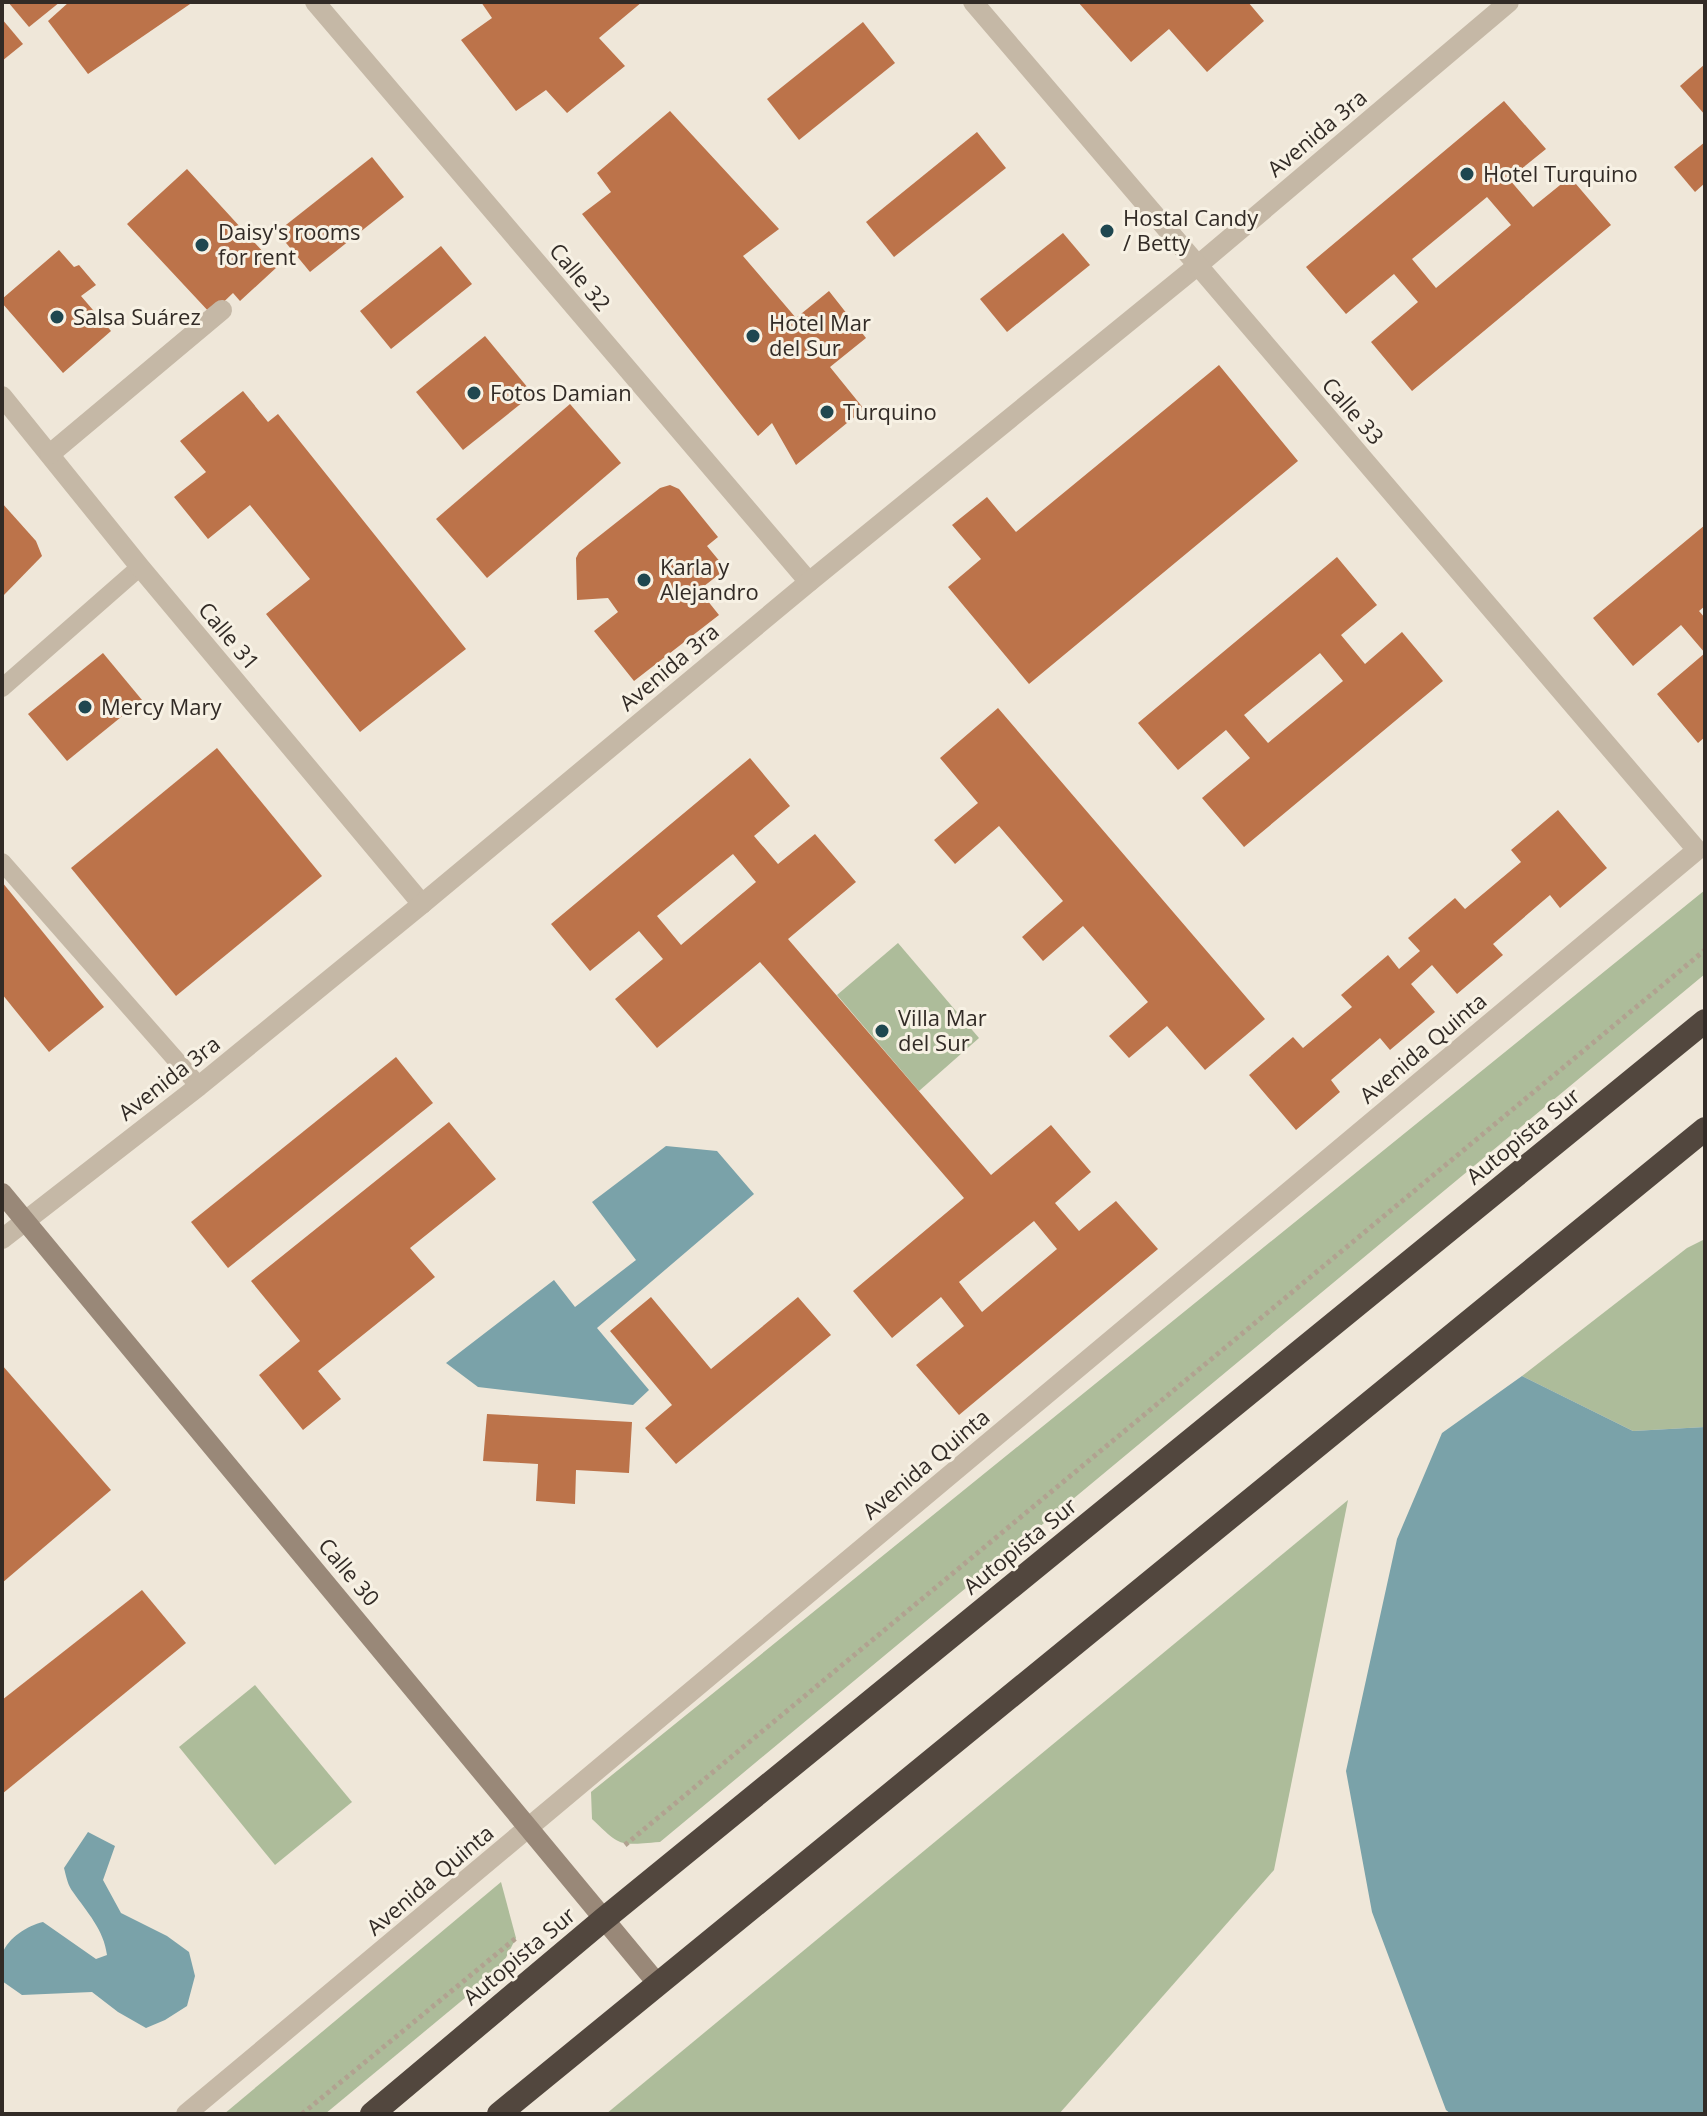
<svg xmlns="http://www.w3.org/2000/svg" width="1707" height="2116" font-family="'Open Sans',sans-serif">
<rect width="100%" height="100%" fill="#efe7d9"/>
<g fill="#adbc9a">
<path d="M1705 890V974L660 1842C619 1845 622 1848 592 1819L591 1792Z"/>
<polygon points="898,943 979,1038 919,1091 837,995"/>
<polygon points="1705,1239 1705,1427 1633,1431 1522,1376 1687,1248"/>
<polygon points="1348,1500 1274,1870 1059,2114 606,2114"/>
<polygon points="255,1685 352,1802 275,1865 179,1747"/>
<polygon points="501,1882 516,1938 500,1969 325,2114 224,2114"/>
</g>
<g fill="#7aa2a9">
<polygon points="666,1146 717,1151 754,1194 597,1328 649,1390 633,1405 478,1387 446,1363 554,1280 575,1307 636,1260 592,1202"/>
<polygon points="1522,1376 1633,1431 1705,1427 1705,2114 1451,2114 1446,2110 1372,1912 1346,1771 1397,1539 1442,1433"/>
<path d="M88 1832 115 1846 103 1880 121 1913 167 1936 189 1952 195 1976 187 2006 165 2020 146 2028 118 2012 92 1992 22 1995 2 1981C2 1973 0 1961 2 1954 9 1937 27 1926 43 1922L96 1959 107 1955C104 1930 87 1912 73 1892 68 1886 66 1876 64 1868Z"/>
</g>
<g fill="#bc734a" fill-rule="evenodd">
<polygon points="8,2 60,2 29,27"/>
<polygon points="69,2 193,2 88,74 48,21"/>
<polygon points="481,2 642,2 599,38 625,66 567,113 546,90 516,111 461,40 492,18"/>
<polygon points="1078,2 1248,2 1264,21 1207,72 1169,29 1131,62"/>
<polygon points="2,19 23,44 2,61"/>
<polygon points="863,22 895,63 799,140 767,99"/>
<polygon points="1705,64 1705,115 1680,86"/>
<path d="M1504 101 1546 149 1509 179 1533 207 1570 177 1611 225 1412 391 1371 342 1418 302 1394 274 1346 314 1306 267ZM1487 197 1511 225 1436 288 1412 259Z"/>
<polygon points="670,111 779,229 743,256 796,318 829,291 866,338 830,367 864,409 796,465 772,423 758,436 582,214 611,192 597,173"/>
<polygon points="977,132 1006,168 894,257 866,222"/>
<polygon points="1705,142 1705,183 1695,192 1674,167"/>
<polygon points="372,157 404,197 310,272 277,232"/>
<polygon points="187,169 277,267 240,301 233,293 211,314 127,224"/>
<polygon points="1063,233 1090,265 1007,332 980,299"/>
<polygon points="441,246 472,284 391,349 360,311"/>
<polygon points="59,250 74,267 79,265 96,285 81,296 111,331 63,373 2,303 2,299"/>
<polygon points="485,336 533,394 463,450 416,392"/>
<polygon points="1219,365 1298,461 1029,684 948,587 981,559 952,525 987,497 1016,532"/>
<polygon points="243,391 268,422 278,414 466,649 360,732 266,614 310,579 250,505 208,539 174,497 206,472 180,441"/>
<polygon points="570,404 621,463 487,578 436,519"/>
<polygon points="670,485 679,489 718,537 707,546 726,569 699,590 719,615 634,681 594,631 618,612 608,598 577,600 576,558 579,552 660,488"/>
<polygon points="2,503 36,541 42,556 2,597"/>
<polygon points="1705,525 1705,606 1699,611 1705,618 1705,737 1698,743 1657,694 1705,653 1681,625 1633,666 1593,618"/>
<path d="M1337 557 1377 605 1341 635 1365 664 1402 632 1443 681 1244 847 1202 798 1250 758 1226 730 1178 770 1138 723ZM1320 653 1343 681 1268 743 1244 715Z"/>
<polygon points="103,653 142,700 67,761 28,714"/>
<polygon points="998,708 1265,1019 1205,1070 1167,1026 1129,1058 1109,1036 1148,1002 1083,926 1043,961 1022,937 1063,901 999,826 955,864 934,840 978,803 940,758"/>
<polygon points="217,748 322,876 176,996 71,868"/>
<path d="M750 758 790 806 754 836 778 864 815 834 856 882 788 939 991 1175 1051 1125 1091 1172 1055 1203 1079 1231 1116 1201 1158 1249 959 1415 916 1365 964 1326 941 1297 892 1338 853 1291 964 1198 760 962 657 1048 615 999 663 959 639 931 590 971 551 924ZM733 854 756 882 681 945 657 916ZM1034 1221 1057 1249 982 1312 959 1282Z"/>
<polygon points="1558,810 1607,868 1560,908 1550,895 1493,944 1503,955 1457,994 1432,965 1411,984 1435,1012 1390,1050 1380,1038 1331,1080 1340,1092 1296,1130 1249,1075 1293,1037 1303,1048 1352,1007 1341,995 1388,955 1399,969 1420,951 1408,938 1455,898 1465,909 1521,862 1511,850"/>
<polygon points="2,882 104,1007 49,1052 2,994"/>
<polygon points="396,1057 433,1103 228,1268 191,1222"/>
<polygon points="449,1122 496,1179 410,1248 435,1277 318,1371 341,1399 303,1430 259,1375 300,1341 251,1281"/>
<polygon points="651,1297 711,1369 798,1297 831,1335 676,1464 645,1428 672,1405 610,1331"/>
<polygon points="2,1365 111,1490 2,1583"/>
<polygon points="487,1414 632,1422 629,1473 576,1470 575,1504 536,1501 538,1464 483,1461"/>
<polygon points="142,1590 186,1643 2,1794 2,1700"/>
</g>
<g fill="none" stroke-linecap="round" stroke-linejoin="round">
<g stroke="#b1a290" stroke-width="5" stroke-dasharray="4 4" stroke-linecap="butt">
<polyline points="625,1845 1705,950"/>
<polyline points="302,2114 516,1938"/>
</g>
<g stroke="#c5b8a6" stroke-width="18">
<polyline points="2,688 140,567"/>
<polyline points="2,862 199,1086"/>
</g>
<g stroke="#c5b8a6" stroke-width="20">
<polyline points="315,2 809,582"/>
<polyline points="2,396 140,567 422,904"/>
<polyline points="50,454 222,310"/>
<polyline points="2,1239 199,1086 422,904 809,582 1197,266 1509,2"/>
<polyline points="186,2114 1697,850 973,2"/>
</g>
<polyline stroke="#998878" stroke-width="20" points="2,1193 657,1983"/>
<g stroke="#52473e" stroke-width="24">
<polyline points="372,2114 604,1919 1705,1021"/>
<polyline points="499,2114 1705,1129"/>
</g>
</g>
<g fill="#1f4750" stroke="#f7f1e4" stroke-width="3">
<circle cx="1467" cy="174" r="8"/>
<circle cx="1107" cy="231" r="8"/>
<circle cx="202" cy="245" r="8"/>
<circle cx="57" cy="317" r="8"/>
<circle cx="753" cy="336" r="8"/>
<circle cx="474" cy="393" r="8"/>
<circle cx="827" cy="412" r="8"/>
<circle cx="644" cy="580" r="8"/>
<circle cx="85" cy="707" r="8"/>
<circle cx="882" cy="1031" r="8"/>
</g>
<g text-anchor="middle" stroke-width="6" stroke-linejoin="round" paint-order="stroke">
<g font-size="22" fill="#322b26" stroke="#f7f1e4">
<text transform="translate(1317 133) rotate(-40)" y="8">Avenida 3ra</text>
<text transform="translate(580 277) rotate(50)" y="8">Calle 32</text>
<text transform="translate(1353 411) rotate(49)" y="8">Calle 33</text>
<text transform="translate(229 636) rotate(50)" y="8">Calle 31</text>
<text transform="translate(669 667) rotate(-40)" y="8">Avenida 3ra</text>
<text transform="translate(1423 1048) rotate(-40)" y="8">Avenida Quinta</text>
<text transform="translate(169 1078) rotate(-38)" y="8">Avenida 3ra</text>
<text transform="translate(1523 1136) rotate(-39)" y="8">Autopista Sur</text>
<text transform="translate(926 1464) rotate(-40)" y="8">Avenida Quinta</text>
<text transform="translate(1020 1546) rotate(-39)" y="8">Autopista Sur</text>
<text transform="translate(349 1572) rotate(50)" y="8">Calle 30</text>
<text transform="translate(430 1880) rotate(-40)" y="8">Avenida Quinta</text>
<text transform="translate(519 1956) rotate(-40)" y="8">Autopista Sur</text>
</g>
<g font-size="22" fill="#322b26" stroke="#f7f1e4" text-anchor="start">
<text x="1483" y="182">Hotel Turquino</text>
<text x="1123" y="226">Hostal Candy<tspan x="1123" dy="25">/ Betty</tspan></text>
<text x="218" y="240">Daisy's rooms<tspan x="218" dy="25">for rent</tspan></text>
<text x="73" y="325">Salsa Suárez</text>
<text x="769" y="331">Hotel Mar<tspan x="769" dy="25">del Sur</tspan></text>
<text x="490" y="401">Fotos Damian</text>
<text x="843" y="420">Turquino</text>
<text x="660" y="575">Karla y<tspan x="660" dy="25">Alejandro</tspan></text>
<text x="101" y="715">Mercy Mary</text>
<text x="898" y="1026">Villa Mar<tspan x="898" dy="25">del Sur</tspan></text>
</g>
</g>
<rect width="1707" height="2116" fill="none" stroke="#322b26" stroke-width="8"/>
</svg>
